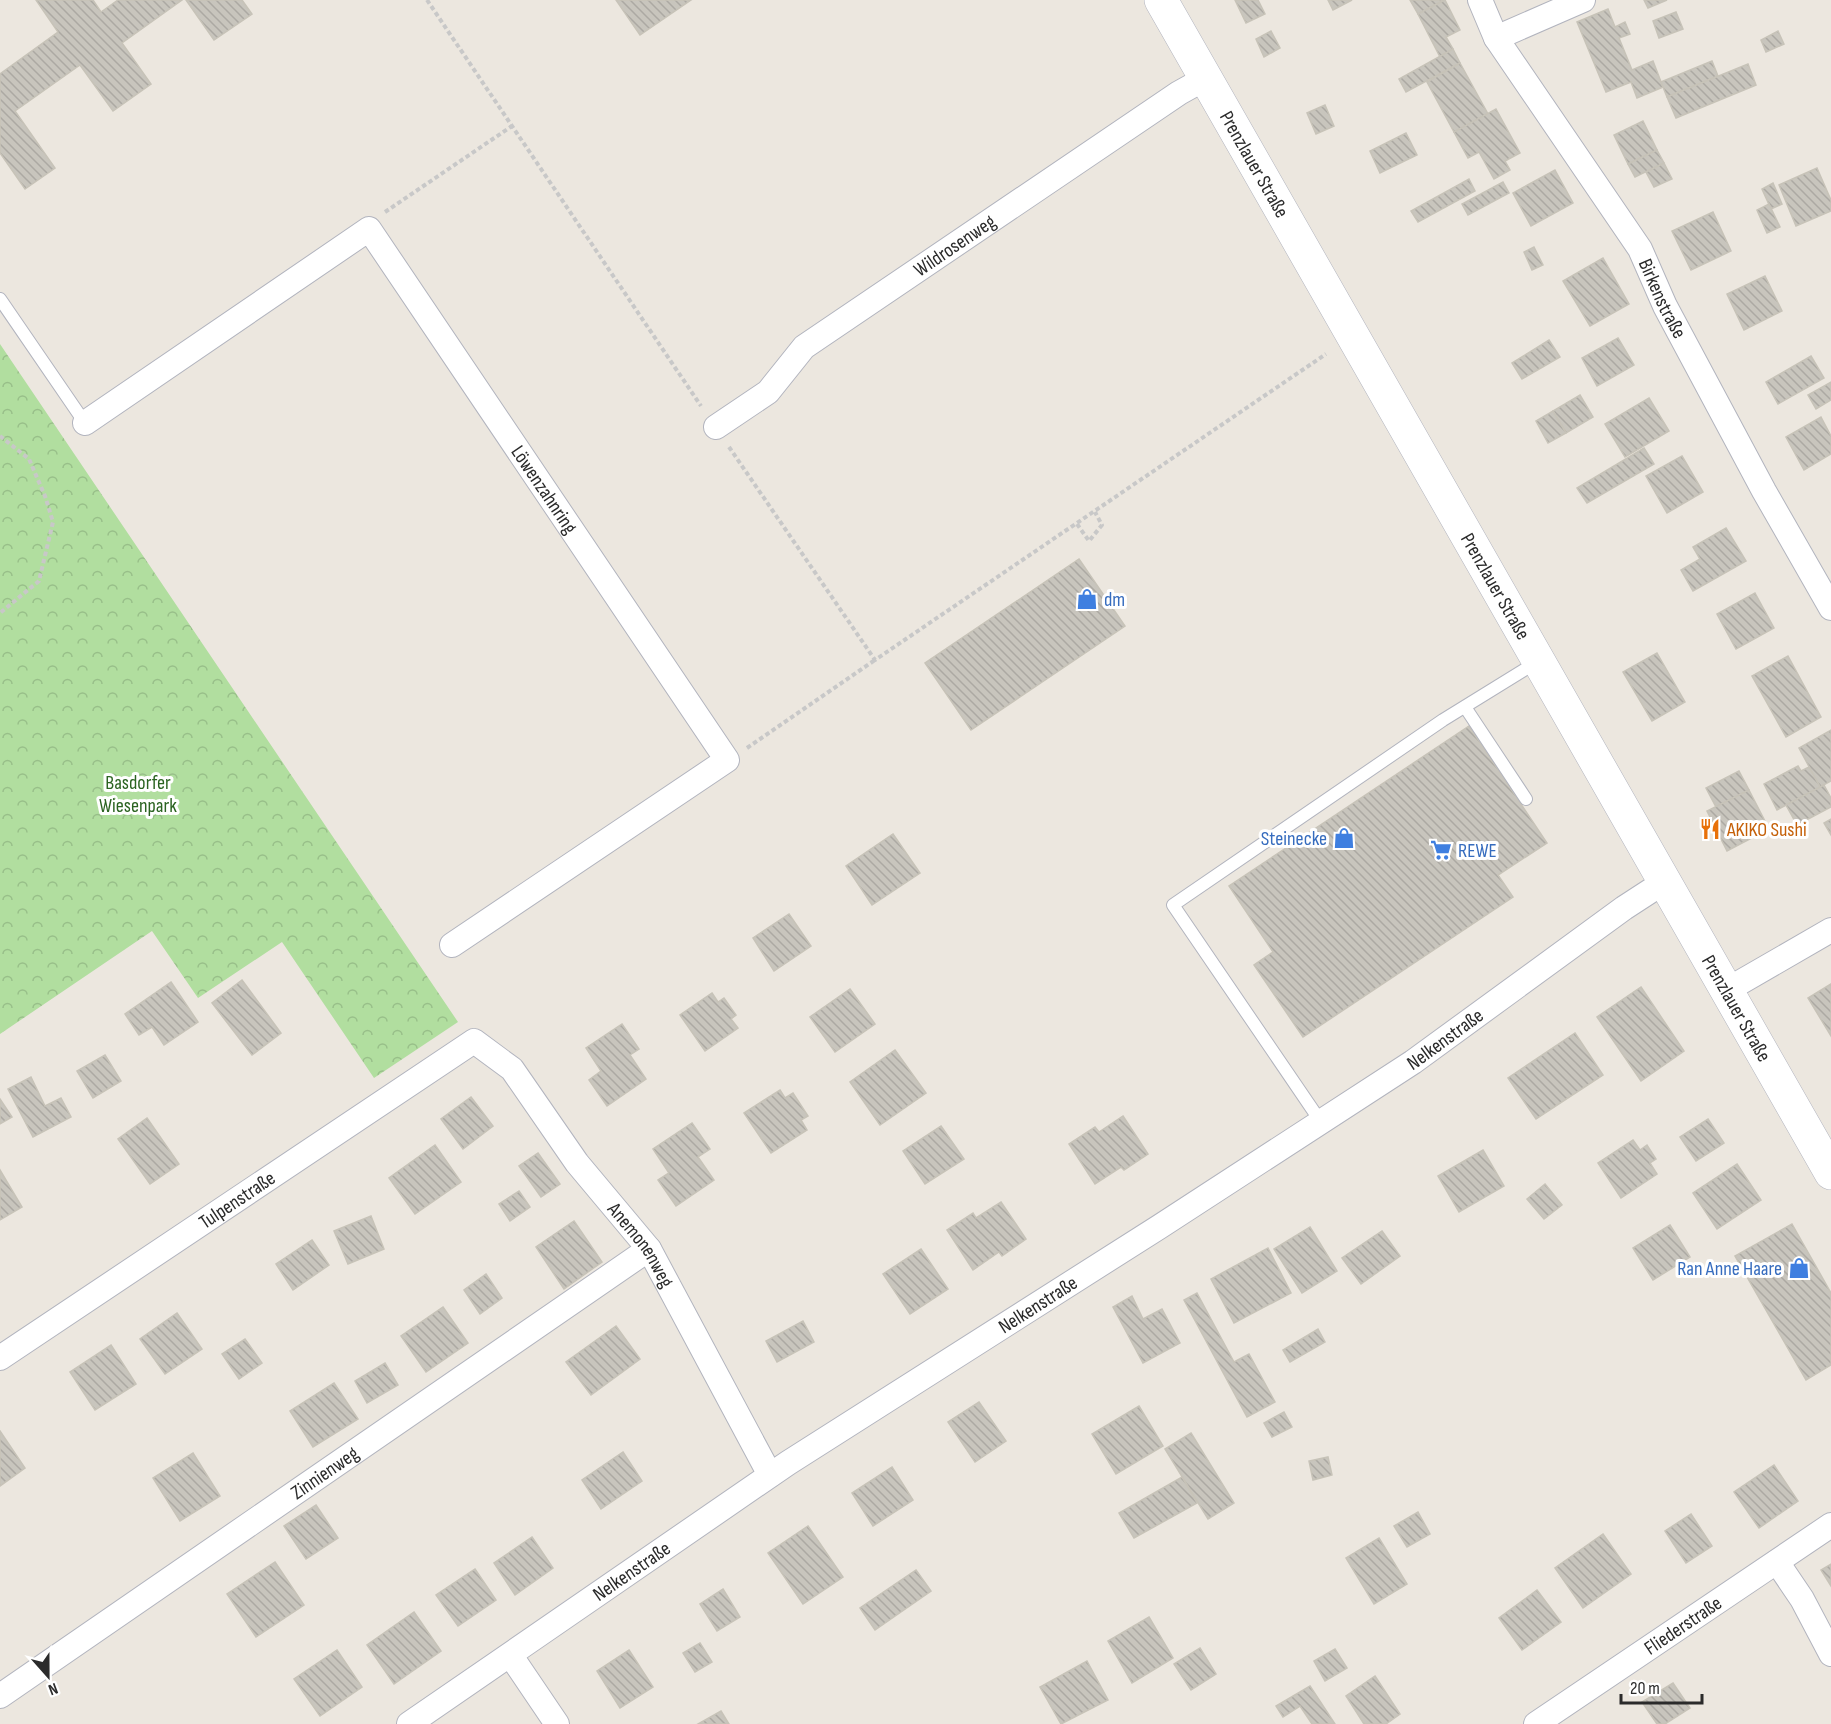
<svg xmlns="http://www.w3.org/2000/svg" width="1831" height="1724" font-family="'Sofia Sans Condensed',sans-serif">
<defs>
<pattern id="park-crowns" width="20" height="18" patternUnits="userSpaceOnUse" patternTransform="scale(1.5)"><rect width="20" height="18" fill="#b1de9f"/><path d="M2 6a3 3 0 1 1 6 0M12 15a3 3 0 1 1 6 0" fill="none" stroke="#98bf89"/></pattern>
<pattern id="building-back-hatch" width="6" height="6" patternUnits="userSpaceOnUse" patternTransform="scale(1.5)"><rect width="6" height="6" fill="#c8c5bd"/><path d="M-1 5l2 2M0 0l6 6M5-1l2 2" fill="none" stroke="#aca9a3"/></pattern>
</defs>
<rect width="100%" height="100%" fill="#ece7df"/>
<polygon fill="url(#park-crowns)" points="0,344 458,1022 374,1078 282,942 198,998 152,931 0,1034"/>
<g fill="url(#building-back-hatch)" stroke="#c7c3b8" stroke-width="1.5">
<polygon points="36,0 93,0 101,12 118,0 182,0 122,43 151,84 113,111 80,65 15,111 55,168 25,189 0,153 0,74 58,32"/>
<polygon points="186,0 242,0 252,14 214,40"/>
<polygon points="616,0 691,0 640,35"/>
<polygon points="1235,0 1258,0 1265,14 1246,23"/>
<polygon points="1328,0 1352,0 1333,10"/>
<polygon points="1410,0 1444,0 1418,14"/>
<polygon points="1445,0 1460,30 1446,37 1453,49 1440,57 1418,14"/>
<polygon points="1644,0 1667,0 1648,8"/>
<polygon points="1608,9 1615,27 1625,22 1630,34 1619,38 1632,70 1653,61 1663,87 1637,98 1631,82 1606,92 1577,22"/>
<polygon points="1676,12 1683,29 1659,38 1653,21"/>
<polygon points="1271,31 1280,48 1264,57 1256,39"/>
<polygon points="1778,31 1784,44 1766,52 1761,40"/>
<polygon points="1453,49 1460,63 1406,92 1399,79"/>
<polygon points="1712,61 1718,76 1667,97 1661,82"/>
<polygon points="1460,63 1488,114 1454,132 1427,82"/>
<polygon points="1748,64 1756,85 1676,118 1667,97"/>
<polygon points="1325,105 1334,126 1316,134 1307,113"/>
<polygon points="1496,109 1520,153 1505,161 1510,170 1494,179 1479,152 1468,158 1454,132"/>
<polygon points="1643,121 1657,150 1628,164 1614,135"/>
<polygon points="1406,133 1417,155 1380,173 1370,151"/>
<polygon points="1657,150 1664,163 1635,177 1628,164"/>
<polygon points="1664,163 1672,179 1654,187 1646,172"/>
<polygon points="1817,168 1831,200 1831,211 1796,226 1779,185"/>
<polygon points="1555,170 1573,203 1531,226 1513,193"/>
<polygon points="1469,179 1475,191 1418,222 1411,211"/>
<polygon points="1503,182 1509,193 1468,215 1462,204"/>
<polygon points="1773,183 1782,204 1771,209 1762,189"/>
<polygon points="1769,204 1780,227 1767,233 1757,210"/>
<polygon points="1713,212 1731,251 1691,270 1672,231"/>
<polygon points="1534,247 1543,265 1532,270 1524,252"/>
<polygon points="1603,258 1629,304 1590,326 1563,281"/>
<polygon points="1765,276 1782,311 1744,330 1727,294"/>
<polygon points="1618,338 1634,365 1597,386 1582,358"/>
<polygon points="1549,340 1560,357 1522,379 1512,363"/>
<polygon points="1811,356 1824,378 1778,404 1766,382"/>
<polygon points="1831,382 1831,400 1816,409 1808,395"/>
<polygon points="1580,395 1593,417 1566,433 1553,411"/>
<polygon points="1649,398 1669,431 1625,457 1605,424"/>
<polygon points="1553,411 1566,433 1548,443 1536,421"/>
<polygon points="1821,417 1831,436 1831,454 1804,470 1786,437"/>
<polygon points="1644,448 1654,464 1587,503 1577,488"/>
<polygon points="1682,456 1703,492 1667,513 1646,476"/>
<polygon points="1726,528 1746,561 1693,591 1681,570 1700,559 1693,547"/>
<polygon points="1079,559 1125,626 971,730 925,663"/>
<polygon points="1755,593 1774,628 1736,649 1717,614"/>
<polygon points="1657,653 1685,702 1652,721 1623,672"/>
<polygon points="1788,656 1821,717 1786,737 1752,676"/>
<polygon points="1469,726 1547,843 1498,875 1513,897 1303,1037 1254,965 1273,952 1229,886"/>
<polygon points="1831,730 1831,781 1820,787 1799,748"/>
<polygon points="1798,766 1801,771 1809,767 1820,787 1777,810 1764,784"/>
<polygon points="1739,771 1749,790 1716,807 1706,788"/>
<polygon points="1824,785 1831,798 1831,807 1797,825 1786,805"/>
<polygon points="1749,790 1769,829 1727,851 1707,811"/>
<polygon points="1831,819 1831,835 1824,823"/>
<polygon points="893,834 920,873 872,905 846,866"/>
<polygon points="789,914 811,946 774,971 753,938"/>
<polygon points="242,980 281,1033 252,1055 212,1003"/>
<polygon points="171,982 198,1022 164,1045 152,1027 139,1035 125,1014"/>
<polygon points="1831,984 1831,1036 1808,998"/>
<polygon points="1641,987 1684,1051 1641,1081 1597,1017"/>
<polygon points="850,989 875,1024 835,1052 810,1017"/>
<polygon points="712,993 718,1002 724,998 736,1015 731,1019 738,1028 705,1051 680,1015"/>
<polygon points="622,1024 639,1049 630,1055 646,1079 607,1106 589,1080 601,1071 586,1048"/>
<polygon points="1575,1033 1603,1075 1536,1119 1508,1078"/>
<polygon points="895,1050 926,1093 880,1125 850,1082"/>
<polygon points="105,1055 121,1081 93,1098 77,1071"/>
<polygon points="31,1077 45,1106 61,1098 71,1117 33,1137 8,1089"/>
<polygon points="780,1090 785,1098 793,1093 808,1116 801,1120 807,1130 771,1153 744,1113"/>
<polygon points="471,1097 493,1126 463,1149 441,1119"/>
<polygon points="0,1099 12,1117 0,1124"/>
<polygon points="1123,1116 1148,1154 1124,1170 1121,1167 1095,1184 1069,1144 1095,1127 1099,1132"/>
<polygon points="147,1118 179,1164 150,1184 118,1139"/>
<polygon points="1708,1119 1724,1143 1696,1161 1680,1137"/>
<polygon points="692,1123 710,1149 698,1157 714,1180 676,1206 658,1180 669,1173 653,1149"/>
<polygon points="941,1126 964,1159 925,1184 903,1151"/>
<polygon points="1633,1140 1640,1150 1647,1145 1656,1159 1650,1163 1657,1174 1621,1198 1598,1163"/>
<polygon points="435,1145 461,1182 415,1214 389,1178"/>
<polygon points="1483,1150 1504,1186 1459,1212 1438,1176"/>
<polygon points="538,1153 560,1184 541,1197 519,1166"/>
<polygon points="1737,1164 1761,1200 1717,1229 1693,1193"/>
<polygon points="0,1170 22,1207 0,1220"/>
<polygon points="1545,1184 1562,1205 1544,1219 1527,1199"/>
<polygon points="519,1191 530,1207 510,1221 499,1204"/>
<polygon points="1001,1202 1026,1239 1002,1256 999,1252 973,1270 947,1230 973,1213 976,1218"/>
<polygon points="371,1216 384,1249 348,1264 334,1231"/>
<polygon points="574,1221 602,1262 564,1289 536,1247"/>
<polygon points="1792,1224 1831,1293 1831,1365 1806,1380 1735,1256"/>
<polygon points="1670,1225 1690,1257 1653,1280 1633,1248"/>
<polygon points="1310,1227 1337,1271 1302,1293 1274,1249"/>
<polygon points="1382,1231 1400,1256 1361,1284 1342,1258"/>
<polygon points="312,1240 329,1265 293,1290 276,1264"/>
<polygon points="1268,1248 1291,1293 1234,1323 1211,1279"/>
<polygon points="921,1249 948,1289 910,1314 883,1274"/>
<polygon points="486,1274 502,1298 480,1314 464,1290"/>
<polygon points="1197,1293 1234,1362 1249,1354 1275,1402 1247,1417 1184,1300"/>
<polygon points="1132,1296 1143,1319 1162,1309 1180,1343 1143,1363 1113,1307"/>
<polygon points="443,1307 468,1343 426,1372 401,1336"/>
<polygon points="177,1313 202,1349 165,1374 140,1339"/>
<polygon points="803,1321 814,1342 777,1362 766,1341"/>
<polygon points="616,1326 640,1359 591,1395 566,1362"/>
<polygon points="1318,1329 1325,1342 1290,1362 1283,1350"/>
<polygon points="245,1339 262,1363 239,1379 222,1354"/>
<polygon points="111,1345 136,1384 95,1410 70,1372"/>
<polygon points="385,1363 398,1385 367,1403 355,1381"/>
<polygon points="334,1383 358,1419 313,1447 290,1411"/>
<polygon points="979,1402 1006,1441 975,1462 948,1422"/>
<polygon points="1139,1406 1163,1446 1116,1474 1092,1434"/>
<polygon points="1284,1412 1292,1427 1272,1437 1264,1423"/>
<polygon points="0,1431 25,1468 0,1486"/>
<polygon points="1191,1433 1234,1503 1208,1519 1165,1449"/>
<polygon points="623,1452 642,1481 601,1509 582,1480"/>
<polygon points="193,1453 220,1496 180,1521 153,1478"/>
<polygon points="1328,1457 1332,1475 1313,1480 1309,1461"/>
<polygon points="1774,1465 1798,1501 1759,1528 1734,1492"/>
<polygon points="892,1467 913,1500 873,1526 852,1493"/>
<polygon points="1182,1477 1197,1503 1134,1538 1119,1513"/>
<polygon points="316,1505 338,1538 306,1559 284,1526"/>
<polygon points="1418,1512 1430,1534 1407,1547 1394,1526"/>
<polygon points="1691,1514 1712,1546 1686,1563 1665,1531"/>
<polygon points="808,1526 843,1577 803,1604 768,1553"/>
<polygon points="1603,1534 1631,1574 1583,1608 1555,1568"/>
<polygon points="532,1537 553,1568 515,1595 494,1563"/>
<polygon points="1379,1538 1407,1584 1374,1604 1346,1558"/>
<polygon points="275,1562 304,1605 256,1637 227,1594"/>
<polygon points="1831,1564 1831,1586 1821,1570"/>
<polygon points="475,1569 496,1600 458,1626 436,1595"/>
<polygon points="916,1570 931,1591 875,1630 860,1608"/>
<polygon points="723,1589 740,1617 717,1631 700,1604"/>
<polygon points="1537,1590 1561,1622 1522,1650 1499,1618"/>
<polygon points="414,1612 441,1651 394,1684 367,1645"/>
<polygon points="1149,1617 1173,1658 1132,1683 1108,1641"/>
<polygon points="700,1643 712,1662 695,1672 683,1653"/>
<polygon points="1200,1648 1216,1674 1191,1690 1174,1664"/>
<polygon points="1335,1649 1347,1668 1325,1681 1314,1661"/>
<polygon points="337,1650 362,1687 320,1716 294,1679"/>
<polygon points="629,1650 653,1687 620,1708 597,1671"/>
<polygon points="1087,1661 1108,1700 1061,1724 1040,1687"/>
<polygon points="1375,1676 1400,1714 1386,1724 1364,1724 1346,1696"/>
<polygon points="1673,1683 1690,1708 1665,1724 1657,1724 1642,1702"/>
<polygon points="1310,1686 1335,1724 1312,1724 1300,1706 1283,1717 1276,1706"/>
<polygon points="721,1711 729,1724 698,1724"/>
</g>
<g fill="none" stroke-linecap="round" stroke-linejoin="round">
<defs>
<g id="lane">
<polyline points="0,299 85,423"/>
<polyline points="1465,707 1526,799"/>
<polyline points="1321,1122 1173,905 1443,720 1537,662"/>
</g>
<g id="street">
<path id="s1" d="M1480 0 1496 38 1640 249 1665 306 1764 491 1831 608"/>
<polyline points="1496,38 1583,0"/>
<path id="s2" d="M85 423 369 229 727 760 452 945"/>
<path id="s3" d="M716 427 768 392 804 347 1179 93 1206 78"/>
<polyline points="1727,990 1831,930"/>
<path id="s4" d="M0 1358 474 1041 512 1069 577 1163 649 1249 770 1475"/>
<polyline points="1777,1562 1802,1599 1831,1654"/>
<polyline points="511,1656 557,1724"/>
<path id="s5" d="M0 1696 649 1249"/>
<path id="s6" d="M409 1724 788 1463 1159 1227 1413 1062 1624 908 1664 882"/>
<path id="s7" d="M1536 1724 1831 1525"/>
</g>
<g id="secondary">
<path id="s8" d="M1161 0 1831 1173"/>
</g>
</defs>
<use href="#lane" stroke="#b2b4be" stroke-width="14"/>
<use href="#street" stroke="#b2b4be" stroke-width="26"/>
<use href="#secondary" stroke="#b2b4be" stroke-width="34"/>
<g stroke="#c8c8c8" stroke-width="4" stroke-dasharray="4.5 3" stroke-linecap="butt">
<polyline points="427,0 701,406"/>
<polyline points="385,212 512,126"/>
<polyline points="0,436 29,459 45,496 53,522 39,581 0,613"/>
<polyline points="729,447 875,660 1326,354"/>
<polyline points="1077,524 1089,541 1102,525 1095,512"/>
<polyline points="747,748 875,660"/>
</g>
<use href="#lane" stroke="#fff" stroke-width="12"/>
<use href="#street" stroke="#fff" stroke-width="24"/>
<use href="#secondary" stroke="#fff" stroke-width="33"/>
</g>
<defs>
<symbol id="shop-bare" viewBox="-9 -9 18 18"><path d="M-5-2.5h2.3a2.7 3.5 0 0 1 5.4 0H5L5.5 6h-11ZM-1.5-2.5h3a1.5 2.3 0 0 0-3 0Z" fill="#3f7fe0" stroke="#fff" stroke-width="2.5" paint-order="stroke"/></symbol>
<symbol id="restaurant-bare" viewBox="-9 -9 18 18"><path d="M-5-6h1v4h1v-4h1v4h1v-4h1v5L-1.5 .5V6h-2V.5L-5-1ZM5-6V6H3V1.5H1.5Q1.5-4 5-6Z" fill="#e8710a" stroke="#fff" stroke-width="2.5" paint-order="stroke"/></symbol>
<symbol id="supermarket-bare" viewBox="-9 -9 18 18"><path d="M-6-5.5h2.5l.6 2H6L4.5 2H-2.5L-4.4-4H-6ZM-1.5 3.2a1.3 1.3 0 1 0 .1 0ZM3 3.2a1.3 1.3 0 1 0 .1 0Z" fill="#3f7fe0" stroke="#fff" stroke-width="2.5" paint-order="stroke"/></symbol>
</defs>
<g fill-rule="evenodd">
<use href="#shop-bare" x="1072" y="584" width="30" height="30"/>
<use href="#restaurant-bare" x="1695" y="814" width="30" height="30"/>
<use href="#shop-bare" x="1329" y="823" width="30" height="30"/>
<use href="#supermarket-bare" x="1426" y="835" width="30" height="30"/>
<use href="#shop-bare" x="1784" y="1253" width="30" height="30"/>
</g>
<g text-anchor="middle" stroke-width="6" stroke-linejoin="round" paint-order="stroke">
<g font-size="20" fill="#2b2b2b" stroke="#fff">
<text dy="7" stroke="none"><textPath href="#s8" startOffset="189">Prenzlauer Straße</textPath></text>
<text dy="7" stroke="none"><textPath href="#s3" startOffset="302">Wildrosenweg</textPath></text>
<text dy="7" stroke="none"><textPath href="#s1" startOffset="351">Birkenstraße</textPath></text>
<text dy="7" stroke="none"><textPath href="#s2" startOffset="658">Löwenzahnring</textPath></text>
<text dy="7" stroke="none"><textPath href="#s8" startOffset="675">Prenzlauer Straße</textPath></text>
<text dy="7" stroke="none"><textPath href="#s8" startOffset="1161">Prenzlauer Straße</textPath></text>
<text dy="7" stroke="none"><textPath href="#s6" startOffset="1242">Nelkenstraße</textPath></text>
<text dy="7" stroke="none"><textPath href="#s4" startOffset="285">Tulpenstraße</textPath></text>
<text dy="7" stroke="none"><textPath href="#s4" startOffset="836">Anemonenweg</textPath></text>
<text dy="7" stroke="none"><textPath href="#s6" startOffset="756">Nelkenstraße</textPath></text>
<text dy="7" stroke="none"><textPath href="#s5" startOffset="394">Zinnienweg</textPath></text>
<text dy="7" stroke="none"><textPath href="#s6" startOffset="270">Nelkenstraße</textPath></text>
<text dy="7" stroke="none"><textPath href="#s7" startOffset="177">Fliederstraße</textPath></text>
</g>
<g font-size="20" fill="#366cbe" stroke="#fff" text-anchor="start">
<text x="1104" y="606">dm</text>
<text x="1327" y="845" text-anchor="end">Steinecke</text>
<text x="1458" y="857">REWE</text>
<text x="1782" y="1275" text-anchor="end">Ran Anne Haare</text>
</g>
<g font-size="20" fill="#2a6320" stroke="#fff">
<text x="138" y="789">Basdorfer<tspan x="138" dy="23">Wiesenpark</tspan></text>
</g>
<g font-size="20" fill="#c56008" stroke="#fff" text-anchor="start">
<text x="1727" y="836">AKIKO Sushi</text>
</g>
</g>
<g transform="translate(48 1676) rotate(159)" stroke="#ffffff" stroke-width="4.5" paint-order="stroke">
<path d="M0-4.5L10 22L0 15L-10 22Z" fill="#2b2b2b"/>
<text y="-9" font-size="16" font-weight="bold" text-anchor="middle" fill="#2b2b2b">N</text>
</g>
<path d="M1621 1694v9h81v-9" fill="none" stroke="#2b2b2b" stroke-width="3"/>
<text x="1630" y="1694" font-size="18" fill="#2b2b2b" stroke="#ffffff" stroke-width="4.5" paint-order="stroke">20 m</text>
</svg>
